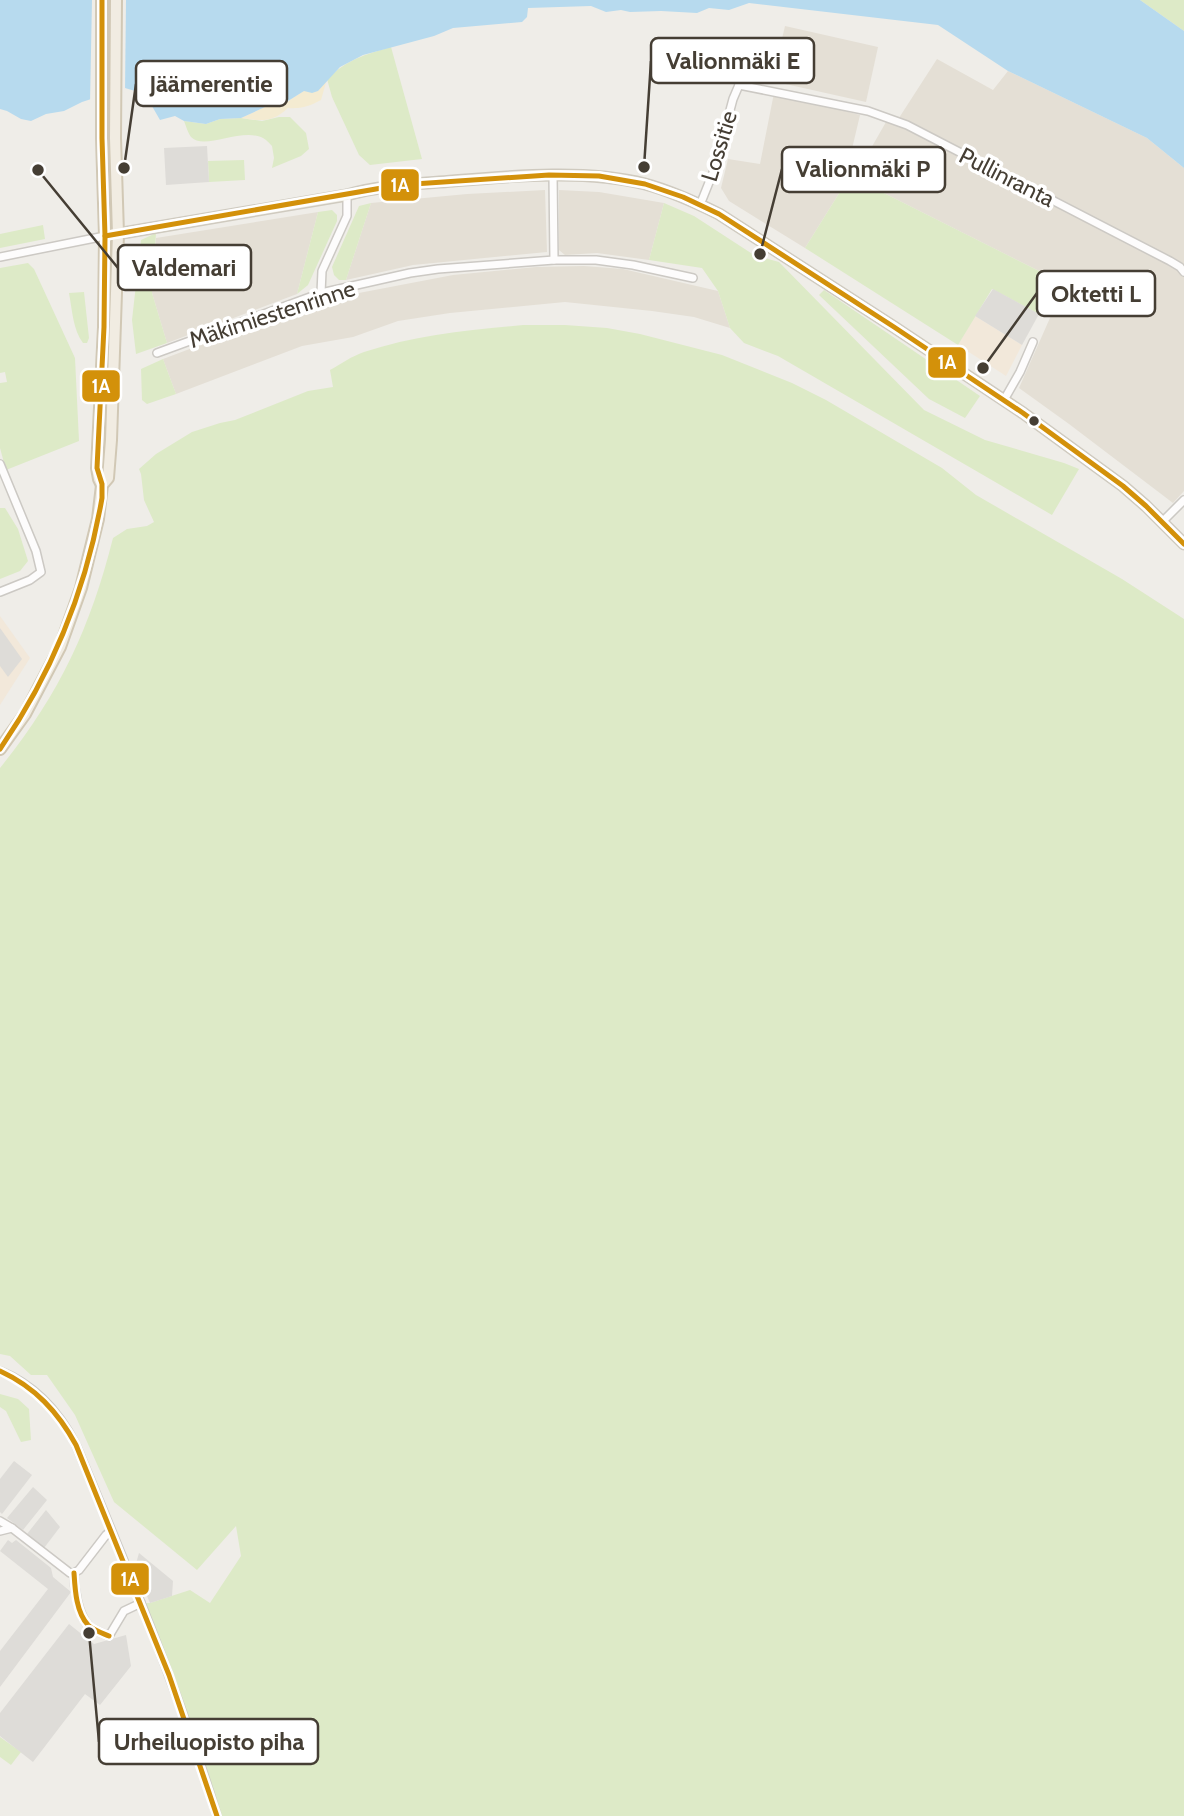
<svg xmlns="http://www.w3.org/2000/svg" width="1184" height="1816" font-family="Cabin,sans-serif">
<rect width="100%" height="100%" fill="#efede8"/>
<g fill="#e4dfd5">
<polygon points="785,26 878,47 866,102 772,81"/>
<polygon points="937,59 993,90 1008,71 1147,138 1184,168 1184,491 1173,503 1069,424 1019,388 1065,284 854,178 886,122 897,121"/>
<polygon points="774,93 860,115 843,187 805,248 729,201 721,188 728,159 760,164"/>
<polygon points="545,190 547,252 413,265 346,280 371,203 467,194"/>
<polygon points="559,190 599,192 664,203 649,260 597,253 565,255 559,250"/>
<polygon points="318,212 297,294 167,343 152,293 156,238"/>
<polygon points="584,266 623,269 718,291 730,328 694,317 652,311 565,302 450,313 398,321 353,337 302,346 176,394 163,359 317,301 453,275 536,267"/>
</g>
<g fill="#f2e8da">
<polygon points="975,316 1022,345 1006,376 958,345"/>
<polygon points="0,616 30,658 0,705"/>
</g>
<g fill="#ddeac7">
<polygon points="1140,0 1184,0 1184,31"/>
<path d="M391 47 422 159 370 165 359 155 332 97 327 79C348 59 364 55 391 47Z"/>
<path d="M279 117H290L306 133 309 149 301 156 272 168 274 158 272 146C269 143 267 140 263 138 241 127 204 151 191 137 188 133 186 126 184 121L206 124 220 119 241 118 262 121Z"/>
<polygon points="244,160 245,180 209,182 208,161"/>
<polygon points="854,178 1057,280 1039,314 992,289 958,345 805,248 843,187"/>
<polygon points="371,203 346,280 339,280 334,275 332,267 359,206"/>
<polygon points="664,203 694,216 754,255 779,262 924,410 985,440 1064,463 1079,469 1052,515 778,356 744,343 730,328 718,291 702,268 649,260"/>
<polygon points="332,210 337,215 337,221 308,285 297,294 318,212"/>
<polygon points="43,225 45,239 0,248 0,234"/>
<polygon points="156,233 152,293 167,343 136,354 132,320 141,240"/>
<polygon points="28,263 34,269 75,358 79,441 6,470 0,448 0,383 7,382 5,372 0,373 0,268"/>
<polygon points="824,290 980,396 965,418 929,399 819,295"/>
<path d="M84 292 89 338 87 343H83C73 330 72 309 69 293Z"/>
<path d="M523 325H565L607 328 640 334 722 355 792 383 826 400 942 468 976 495 1122 579 1184 619V1816H217L141 1603H150L190 1590 210 1603 241 1556 236 1526 197 1570 114 1502 75 1415 47 1375H31L10 1356 0 1354V768C59 695 90 629 113 538L127 529 147 526 154 522 144 500 141 474 139 469 156 454 192 432 220 423 235 420 308 391 333 387 330 370C341 364 352 356 364 352 415 335 469 330 523 325Z"/>
<polygon points="163,359 176,394 147,404 142,400 141,369"/>
<polygon points="0,508 5,508 18,529 28,561 20,571 0,579"/>
<polygon points="0,1394 18,1399 29,1409 31,1440 21,1442 6,1411 0,1407"/>
<polygon points="0,1737 21,1752 11,1765 0,1757"/>
</g>
<path fill="#f4ebd1" d="M327 79 321 100C310 106 301 109 288 108 272 123 261 121 241 118L265 107 280 106 304 91H318Z"/>
<g fill="#dedcd8">
<polygon points="207,146 209,182 166,185 164,148"/>
<polygon points="993,289 1039,314 1022,345 975,316"/>
<polygon points="0,628 22,659 8,677 0,666"/>
<polygon points="14,1461 32,1475 2,1514 0,1512 0,1479"/>
<polygon points="33,1487 47,1500 23,1530 7,1518"/>
<polygon points="46,1510 60,1527 44,1548 27,1534"/>
<polygon points="8,1540 12,1543 16,1540 51,1568 53,1577 71,1592 0,1687 0,1651 48,1589 0,1551"/>
<polygon points="139,1553 173,1581 172,1596 150,1603 135,1567"/>
<polygon points="69,1624 94,1644 126,1635 131,1666 100,1705 85,1694 33,1762 0,1736 0,1713"/>
</g>
<polygon fill="#b7daee" points="0,0 1140,0 1184,31 1184,168 1147,138 1008,71 938,25 749,3 729,10 709,8 697,13 661,11 630,12 621,10 606,12 591,6 528,8 527,17 522,22 453,28 434,36 363,55 340,67 318,91 312,93 304,91 280,106 265,107 241,118 220,119 206,124 184,121 175,116 160,120 145,94 125,88 82,102 64,111 46,114 31,121 21,119 7,111 0,109"/>
<polygon fill="#efede8" points="92,0 126,0 125,92 90,103"/>
<g fill="none" stroke-linecap="round" stroke-linejoin="round">
<defs>
<g id="minor">
<polyline points="739,85 868,111 907,125 1170,261 1180,267 1184,272"/>
<polyline points="553,175 554,260"/>
<polyline points="700,205 714,170 733,99 739,85 748,47"/>
<polyline points="0,257 105,236"/>
<polyline points="321,293 322,271 347,216 347,195"/>
<polyline points="157,353 321,293 410,273 438,269 554,260 596,260 633,265 693,278"/>
<polyline points="1004,400 1020,372 1033,342"/>
<polyline points="0,464 36,551 41,572 30,580 0,592"/>
<polyline points="1162,522 1184,500"/>
<path d="M0 1371C35 1385 59 1412 76 1445 127 1567 178 1689 217 1816"/>
<polyline points="0,1521 12,1528 70,1573 74,1573"/>
<polyline points="0,1531 12,1528"/>
<path d="M74 1573C74 1588 78 1615 89 1626 95 1631 103 1633 109 1636L124 1611 141 1603"/>
<polyline points="74,1573 79,1570 106,1535 111,1531"/>
</g>
<path id="secondary" d="M105 236 347 195C381 185 417 184 453 181 512 176 587 169 645 184 671 191 695 202 719 214L894 327 1023 413 1123 486 1146 506 1184 544"/>
<g id="primary">
<polyline points="102,0 102,138 105,236 104,327 97,468 99,479 102,485"/>
<polyline points="0,749 25,714 60,647 81,588 98,519 102,485 108,478 111,440 118,234 115,138 116,0"/>
</g>
</defs>
<use href="#minor" stroke="#ccc9c4" stroke-width="10"/>
<use href="#secondary" stroke="#cfcabf" stroke-width="13"/>
<use href="#primary" stroke="#d1c8b5" stroke-width="14"/>
<use href="#minor" stroke="#fdfcfc" stroke-width="7"/>
<use href="#secondary" stroke="#f6f4ee" stroke-width="10"/>
<use href="#primary" stroke="#f1ece2" stroke-width="10"/>
<defs>
<g id="bus-1">
<polyline points="105,236 399,185 549,175 599,176 645,184 683,197 719,214 894,327 1023,413 1123,486 1146,506 1184,544"/>
<path d="M0 749C53 672 86 591 102 498V484L97 468 104 327 105 236 102 138V0"/>
<path d="M0 1371C35 1387 58 1412 76 1445L169 1675 217 1816"/>
<path d="M74 1573C75 1589 76 1612 88 1625 93 1630 102 1633 109 1636"/>
</g>
</defs>
<use href="#bus-1" stroke="#fff" stroke-width="10"/>
<use href="#bus-1" stroke="#d3910a" stroke-width="5"/>
</g>
<circle fill="#453e34" stroke="#fff" stroke-width="2.5" cx="1034" cy="421" r="6"/>
<g text-anchor="middle" stroke-width="7" stroke-linejoin="round" paint-order="stroke">
<g font-size="23" fill="#453e34" stroke="#fff">
<text transform="translate(719 146) rotate(-73)" y="8">Lossitie</text>
<text transform="translate(1007 177) rotate(27)" y="8">Pullinranta</text>
<text transform="translate(272 314) rotate(-18)" y="8">Mäkimiestenrinne</text>
</g>
</g>
<path fill="none" stroke="#453e34" stroke-width="2.5" d="M644 167L651 61M124 168L136 84M760 254L782 169M38 170L118 268M983 368L1037 293M89 1633L99 1742"/>
<g fill="#453e34" stroke="#fff" stroke-width="2.5">
<circle cx="644" cy="167" r="7"/>
<circle cx="124" cy="168" r="7"/>
<circle cx="760" cy="254" r="7"/>
<circle cx="38" cy="170" r="7"/>
<circle cx="983" cy="368" r="7"/>
<circle cx="89" cy="1633" r="7"/>
</g>
<g fill="#fff" stroke="#453e34" stroke-width="2.5">
<rect x="651" y="38" width="163" height="45" rx="7"/>
<rect x="136" y="61" width="151" height="45" rx="7"/>
<rect x="782" y="147" width="163" height="45" rx="7"/>
<rect x="118" y="245" width="133" height="45" rx="7"/>
<rect x="1037" y="271" width="118" height="45" rx="7"/>
<rect x="99" y="1719" width="219" height="45" rx="7"/>
</g>
<g font-size="24" text-anchor="middle" font-weight="bold" fill="#453e34">
<text x="733" y="69">Valionmäki E</text>
<text x="211" y="92">Jäämerentie</text>
<text x="863" y="177">Valionmäki P</text>
<text x="184" y="276">Valdemari</text>
<text x="1096" y="302">Oktetti L</text>
<text x="209" y="1750">Urheiluopisto piha</text>
</g>
<g stroke="#fff" stroke-width="2.5">
<rect x="380" y="168" width="40" height="34" rx="7" fill="#d3910a"/>
<rect x="927" y="346" width="40" height="33" rx="7" fill="#d3910a"/>
<rect x="81" y="369" width="40" height="34" rx="7" fill="#d3910a"/>
<rect x="110" y="1562" width="40" height="34" rx="7" fill="#d3910a"/>
</g>
<g font-size="19" text-anchor="middle" font-weight="bold" fill="#fff">
<text x="400" y="192">1A</text>
<text x="947" y="369">1A</text>
<text x="101" y="393">1A</text>
<text x="130" y="1586">1A</text>
</g>
</svg>
